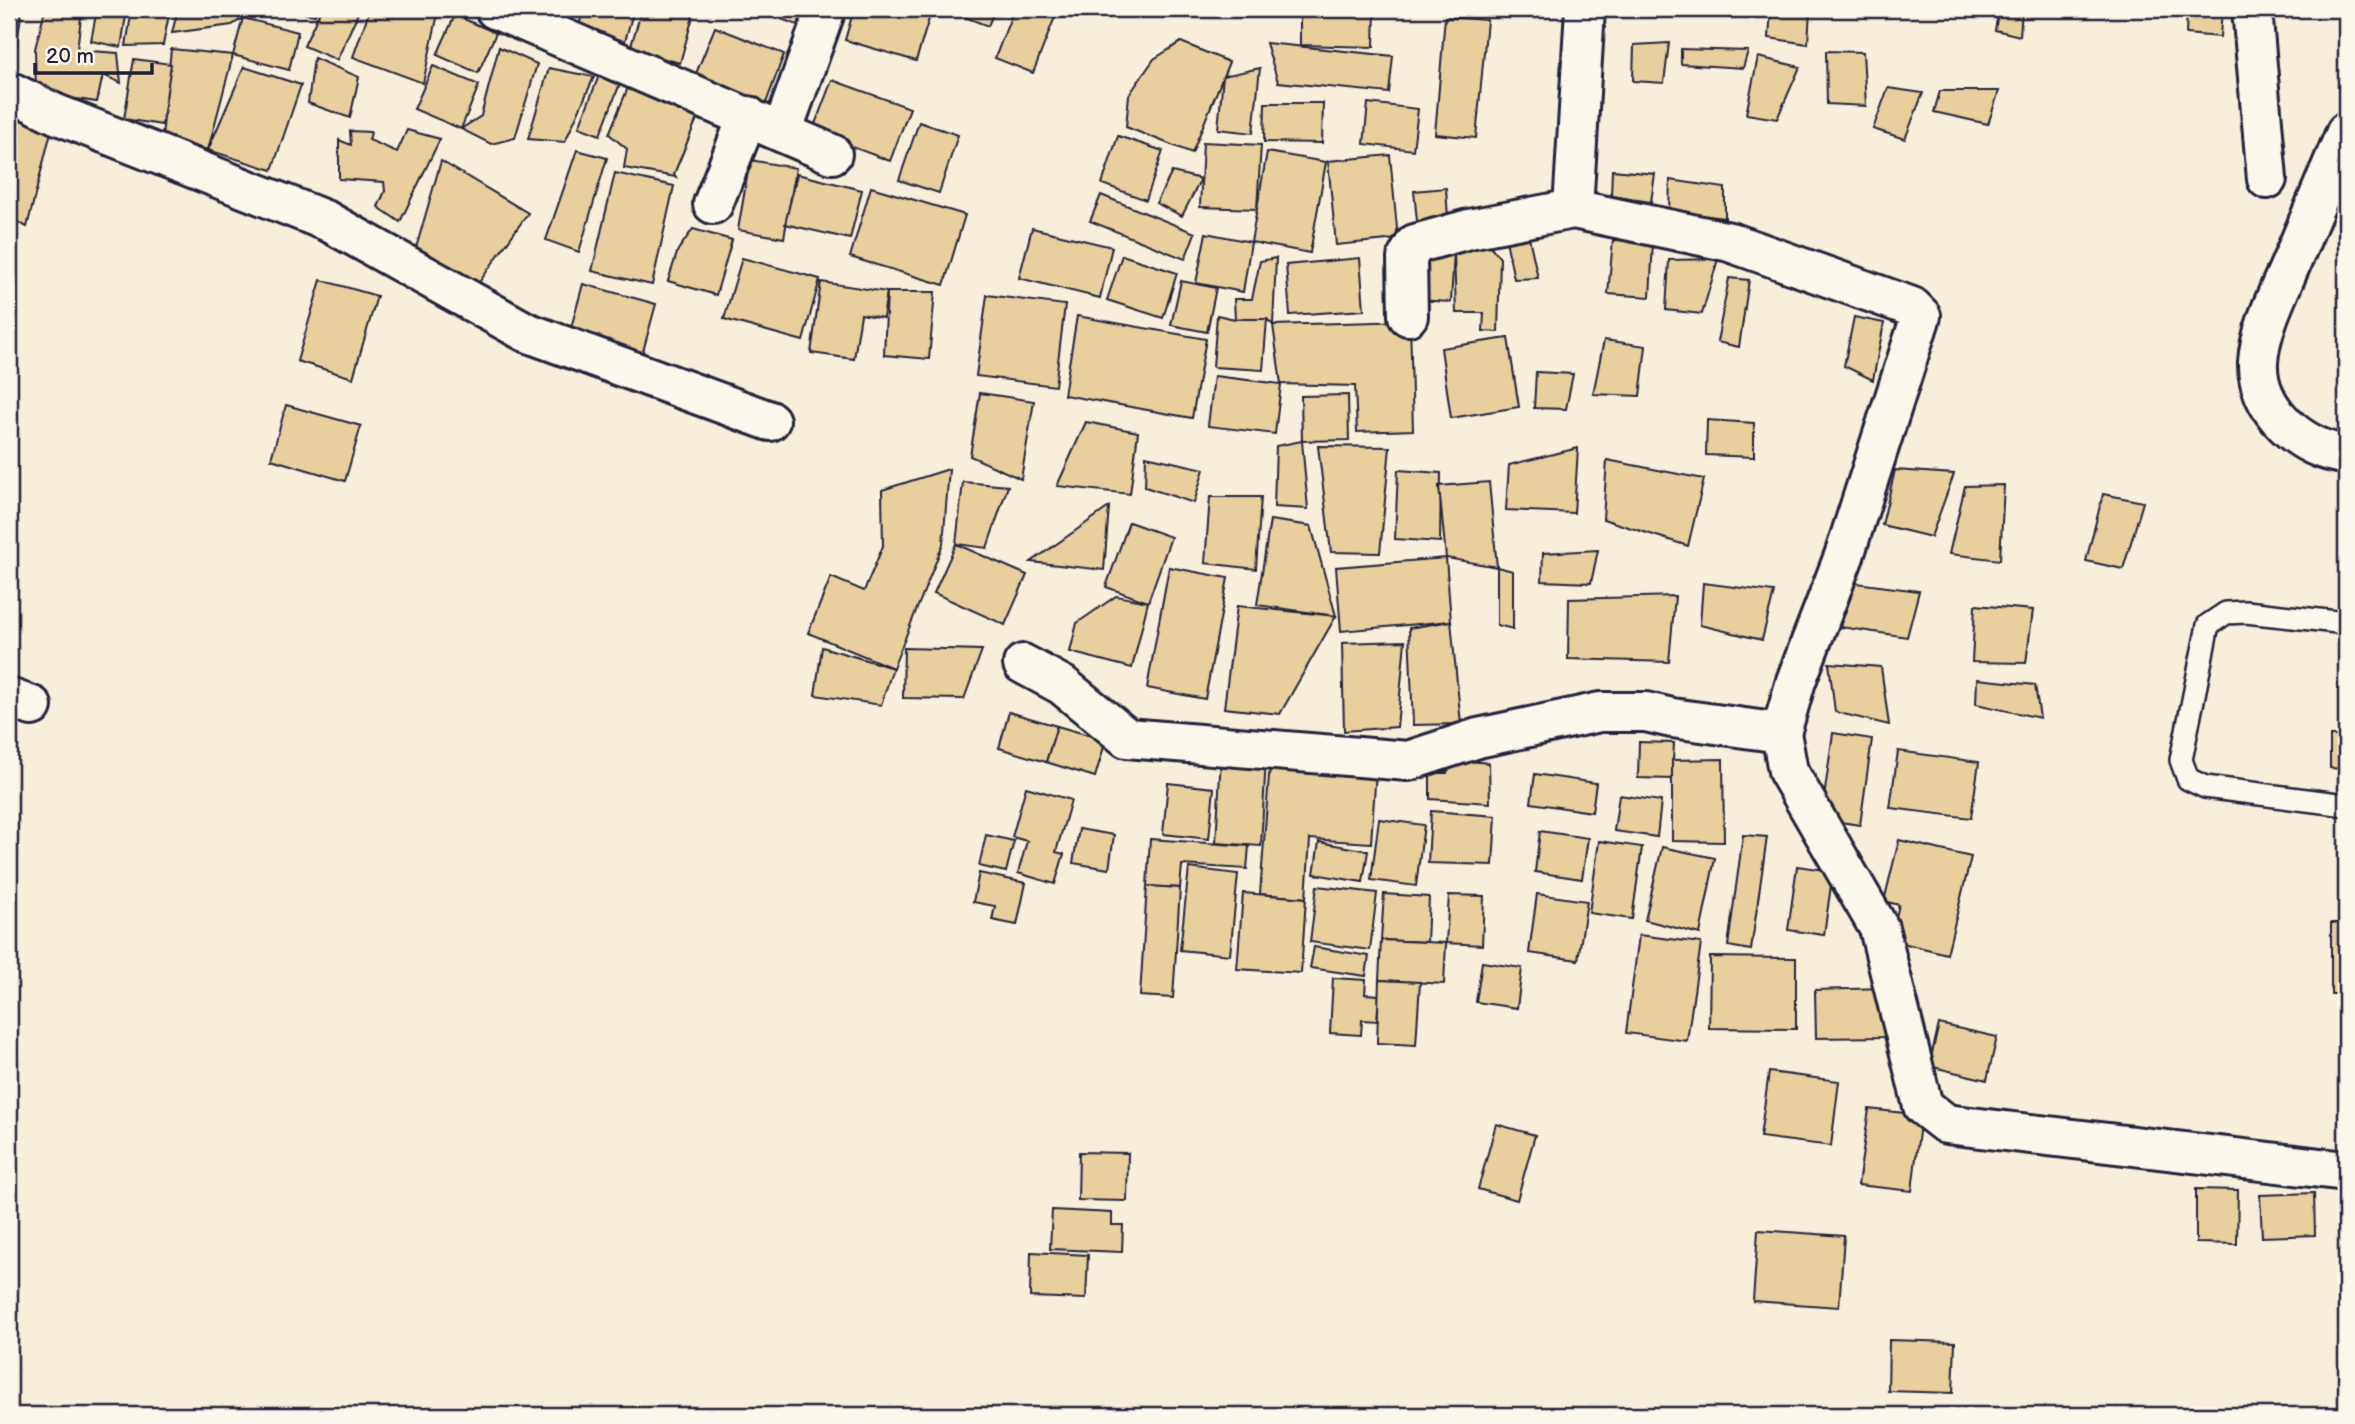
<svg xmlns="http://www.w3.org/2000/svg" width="2355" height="1424" font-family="'Balsamiq Sans',sans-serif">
<rect width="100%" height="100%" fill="#f7efdc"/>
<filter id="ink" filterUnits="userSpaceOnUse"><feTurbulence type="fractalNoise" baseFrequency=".0143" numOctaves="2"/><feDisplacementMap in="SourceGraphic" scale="14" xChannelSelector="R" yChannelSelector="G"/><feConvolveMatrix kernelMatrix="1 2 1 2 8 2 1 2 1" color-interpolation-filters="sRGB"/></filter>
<g filter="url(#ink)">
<g fill="#e8cf9e" stroke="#22223b" stroke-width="2">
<polygon points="9,9 22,9 13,71 9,69"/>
<polygon points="45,9 82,9 77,50 118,53 121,83 103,75 97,102 36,93 35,49"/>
<polygon points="97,9 127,9 121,47 91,41"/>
<polygon points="132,9 170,9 163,45 126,46"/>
<polygon points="178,9 247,9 243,18 232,25 172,33"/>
<polygon points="281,9 317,9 315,15"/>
<polygon points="321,9 360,9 337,60 304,46"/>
<polygon points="370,9 439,9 423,83 353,57"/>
<polygon points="584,9 634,9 625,41 578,28"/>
<polygon points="642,9 695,9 680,63 630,49"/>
<polygon points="753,9 813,9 806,28"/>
<polygon points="854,9 932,9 916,61 845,40"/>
<polygon points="952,9 995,9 988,26 952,12"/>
<polygon points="1014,9 1042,9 1056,14 1033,73 995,58"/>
<polygon points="1300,9 1375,9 1374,47 1300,45"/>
<polygon points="1771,9 1810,9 1808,44 1769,38"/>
<polygon points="1825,9 1865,9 1825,12"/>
<polygon points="1999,9 2022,9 2020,36 1995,30"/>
<polygon points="2187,9 2222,9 2220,37 2186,34"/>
<polygon points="455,15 496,33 478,73 437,55"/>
<polygon points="1445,17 1487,20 1476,138 1435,134"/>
<polygon points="243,18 298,32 289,70 233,55"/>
<polygon points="715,27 784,54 766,103 695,76"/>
<polygon points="1181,42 1229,62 1192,153 1126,127 1129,95 1154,59"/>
<polygon points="1266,43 1393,56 1389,93 1278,82"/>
<polygon points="1669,43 1664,83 1633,81 1634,45"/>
<polygon points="499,47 537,64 515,138 491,144 461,129 481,116"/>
<polygon points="171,49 233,55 208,150 162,137"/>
<polygon points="1681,49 1748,51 1743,68 1681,64"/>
<polygon points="1826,51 1863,52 1866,106 1827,104"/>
<polygon points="1758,57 1800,67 1777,119 1746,114"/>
<polygon points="314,58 359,77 350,118 308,103"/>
<polygon points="134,59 171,64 162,125 124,119"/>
<polygon points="433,66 479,85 461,129 414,109"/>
<polygon points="244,67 301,85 272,170 208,150"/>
<polygon points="549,68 594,77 565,142 528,139"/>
<polygon points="1260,68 1253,133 1218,129 1223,76"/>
<polygon points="600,73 621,81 600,135 579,127"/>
<polygon points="631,80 701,109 674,174 676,177 624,168 627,149 609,134"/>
<polygon points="832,80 910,108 890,161 812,132"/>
<polygon points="1888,88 1923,93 1905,139 1873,129"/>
<polygon points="1940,91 1999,91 1988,124 1934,112"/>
<polygon points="9,103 54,120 27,227 9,218"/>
<polygon points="1265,103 1323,103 1322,143 1264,142"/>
<polygon points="1368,103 1418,109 1413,150 1364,144"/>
<polygon points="919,122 958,135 939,193 899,180"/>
<polygon points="407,130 440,139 400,222 378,207 385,191 384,182 339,179 339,140 351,145 350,131 371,132 369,140 397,152"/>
<polygon points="1118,136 1163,151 1146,200 1102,184"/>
<polygon points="1203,142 1261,145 1257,209 1200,207"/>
<polygon points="577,150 607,158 579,252 546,240"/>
<polygon points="1267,152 1326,162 1310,253 1251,242"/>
<polygon points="1390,155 1398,239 1336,245 1328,161"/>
<polygon points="750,160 796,168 784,238 738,230"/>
<polygon points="441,161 528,213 478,284 416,248"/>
<polygon points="1612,170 1655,174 1651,202 1611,196"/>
<polygon points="1172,172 1201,179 1182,216 1156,203"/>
<polygon points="615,173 674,186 652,285 592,271"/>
<polygon points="797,174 862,190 850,239 785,224"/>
<polygon points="1670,180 1725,188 1725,218 1669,211"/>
<polygon points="871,187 965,215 944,285 850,257"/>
<polygon points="1446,188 1448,218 1417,221 1414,191"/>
<polygon points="1101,195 1195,233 1185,259 1090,221"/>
<polygon points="1032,228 1112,247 1100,298 1019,278"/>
<polygon points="693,229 732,240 716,295 668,281 678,250"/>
<polygon points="1206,233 1251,242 1243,292 1196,283"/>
<polygon points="1528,233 1538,278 1514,279 1506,240"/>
<polygon points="1613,240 1653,242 1650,297 1608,294"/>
<polygon points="1487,242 1500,258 1498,332 1483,331 1484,313 1456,313 1454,252"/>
<polygon points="1418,250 1454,252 1451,302 1416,300"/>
<polygon points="1122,255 1177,273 1163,318 1107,300"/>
<polygon points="742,258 820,279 803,341 724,319"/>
<polygon points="1276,258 1273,325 1267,319 1235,319 1234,299 1252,299 1260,261"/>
<polygon points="1360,258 1364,310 1290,315 1286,265"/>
<polygon points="1718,259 1702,314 1666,310 1669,260"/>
<polygon points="1729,278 1749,280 1739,347 1717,342"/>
<polygon points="321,280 377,296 353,378 297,361"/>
<polygon points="1181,281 1216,288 1207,332 1171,325"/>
<polygon points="821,282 887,292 883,318 861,314 854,359 811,353"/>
<polygon points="583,284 656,304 642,355 569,335"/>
<polygon points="887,292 935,292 929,359 884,355"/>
<polygon points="987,295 1065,305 1055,386 976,376"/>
<polygon points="1217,315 1235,319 1267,319 1263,370 1213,367"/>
<polygon points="1077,316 1206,339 1192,418 1064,395"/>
<polygon points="1854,317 1884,323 1873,380 1844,366"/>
<polygon points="1410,321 1413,430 1357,432 1355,386 1281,384 1273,325"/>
<polygon points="1508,338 1519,407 1451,418 1441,348"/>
<polygon points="1604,340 1646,346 1640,396 1593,394"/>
<polygon points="1536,372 1573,374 1566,409 1534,408"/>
<polygon points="1214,376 1281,384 1275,434 1208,426"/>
<polygon points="980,393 1034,401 1021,479 970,456"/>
<polygon points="1348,395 1349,440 1302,441 1301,396"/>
<polygon points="286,405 361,426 345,481 271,459"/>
<polygon points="1707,420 1754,423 1754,457 1706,455"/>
<polygon points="1086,422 1138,432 1130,494 1057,486"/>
<polygon points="1302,441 1308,509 1274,507 1276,446"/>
<polygon points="1318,446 1390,447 1380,553 1331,552"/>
<polygon points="1578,448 1574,513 1506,510 1509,465"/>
<polygon points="1146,456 1204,469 1194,503 1145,487"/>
<polygon points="1607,460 1704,479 1688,546 1603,519"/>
<polygon points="949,469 943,544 893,668 808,633 831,577 864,591 883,546 882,490"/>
<polygon points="1398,470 1441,473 1440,542 1395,539"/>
<polygon points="1895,470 1954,474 1931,537 1882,525"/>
<polygon points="963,482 1008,486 987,548 956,544"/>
<polygon points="1489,482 1497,567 1446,558 1439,486"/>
<polygon points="2004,485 2000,560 1949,554 1965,486"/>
<polygon points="2103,494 2143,502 2123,569 2086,561"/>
<polygon points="1210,497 1261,497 1256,569 1205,563"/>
<polygon points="1109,507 1104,570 1031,562"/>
<polygon points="1270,520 1311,526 1336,616 1257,605"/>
<polygon points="1129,522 1171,537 1148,602 1106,587"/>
<polygon points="956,544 1027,575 1005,625 934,593"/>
<polygon points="1598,550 1591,583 1542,581 1543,553"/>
<polygon points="1446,558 1451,621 1341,631 1336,567"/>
<polygon points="1169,567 1228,578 1205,699 1147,688"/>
<polygon points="1497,567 1513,571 1513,629 1497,625"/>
<polygon points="1703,583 1774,592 1762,640 1700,625"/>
<polygon points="1856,583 1919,591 1907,637 1840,627"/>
<polygon points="1116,596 1148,602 1132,668 1070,652 1077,623"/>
<polygon points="1675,596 1669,662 1568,659 1569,599"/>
<polygon points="1975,605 2033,610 2026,663 1972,662"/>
<polygon points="1237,606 1336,616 1280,714 1224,708"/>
<polygon points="1451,621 1461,724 1413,725 1409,628"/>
<polygon points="1405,641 1397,727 1344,731 1342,643"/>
<polygon points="822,647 893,668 881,705 815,695"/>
<polygon points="904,648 982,650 964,699 903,698"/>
<polygon points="1829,663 1881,667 1889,725 1835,712"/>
<polygon points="1977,679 2035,685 2040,718 1976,704"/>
<polygon points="1009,712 1057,726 1046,762 999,748"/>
<polygon points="1057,726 1106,740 1095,777 1046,762"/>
<polygon points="1833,733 1872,739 1860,825 1821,819"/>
<polygon points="2330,736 2346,736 2346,769 2330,768"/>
<polygon points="1639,742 1674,743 1672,779 1638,778"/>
<polygon points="1898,751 1979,762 1971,818 1890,808"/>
<polygon points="1221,757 1266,759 1261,846 1216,843"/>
<polygon points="1450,759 1489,763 1490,803 1430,799 1430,773 1447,773"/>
<polygon points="1723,759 1724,842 1672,841 1672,760"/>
<polygon points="1270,763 1376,770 1371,843 1310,839 1306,898 1260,894"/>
<polygon points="1535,774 1596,783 1592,812 1531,803"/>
<polygon points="1168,783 1214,788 1209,839 1163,834"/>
<polygon points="1026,787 1071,800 1056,852 1064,854 1055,884 1018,873 1027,841 1012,837"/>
<polygon points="1619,795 1661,801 1657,837 1614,831"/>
<polygon points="1431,811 1496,816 1493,865 1428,863"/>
<polygon points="1379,819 1424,825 1416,886 1371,880"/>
<polygon points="1079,829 1114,835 1109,869 1073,863"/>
<polygon points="1540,831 1588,838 1582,879 1535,872"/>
<polygon points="986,835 1014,841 1006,872 979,866"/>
<polygon points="1743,835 1767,837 1751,950 1728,946"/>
<polygon points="1150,839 1249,846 1247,869 1182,865 1180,888 1147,886"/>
<polygon points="1899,840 1971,857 1947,954 1890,940 1899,905 1884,901"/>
<polygon points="1599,841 1642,847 1632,919 1589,913"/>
<polygon points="1319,842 1368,851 1363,882 1314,874"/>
<polygon points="1662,847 1715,858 1700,934 1645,920"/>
<polygon points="1797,866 1833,871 1824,935 1788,930"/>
<polygon points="1189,868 1238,874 1230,955 1180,950"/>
<polygon points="979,873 1026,883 1017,925 992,920 995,906 973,902"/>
<polygon points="1147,886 1180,888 1173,998 1140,996"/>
<polygon points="1317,886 1377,893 1370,950 1310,942"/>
<polygon points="1243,893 1306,898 1301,973 1237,969"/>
<polygon points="1384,894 1429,897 1427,942 1381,940"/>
<polygon points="1537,894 1587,901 1578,960 1529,953"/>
<polygon points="1449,895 1484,896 1482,945 1446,943"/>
<rect x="2331" y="923" width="15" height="71"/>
<polygon points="1639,935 1701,943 1687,1041 1626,1033"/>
<polygon points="1381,940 1446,943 1444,984 1379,980"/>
<polygon points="1314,947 1369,956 1366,976 1310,968"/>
<polygon points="1710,957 1796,958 1796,1029 1709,1028"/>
<polygon points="1482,962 1522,968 1517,1008 1476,1002"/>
<polygon points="1333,978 1366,980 1365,994 1379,995 1377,1021 1362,1020 1361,1035 1330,1033"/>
<polygon points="1379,980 1420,982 1416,1045 1377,1043"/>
<polygon points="1884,988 1885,1037 1816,1038 1815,990"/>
<polygon points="1939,1024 1997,1037 1987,1080 1929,1066"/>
<polygon points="1769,1072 1839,1081 1831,1146 1760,1137"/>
<polygon points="1869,1109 1921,1115 1912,1191 1858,1185"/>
<polygon points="1496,1124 1535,1135 1517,1200 1478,1189"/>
<polygon points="1079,1152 1128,1153 1127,1201 1078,1200"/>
<polygon points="2196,1189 2238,1190 2237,1244 2196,1243"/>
<polygon points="2314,1193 2315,1235 2262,1237 2260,1195"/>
<polygon points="1052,1210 1112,1213 1112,1225 1123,1225 1122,1252 1050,1249"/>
<polygon points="1758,1230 1844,1236 1839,1307 1753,1301"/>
<polygon points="1031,1252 1088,1255 1086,1299 1030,1297"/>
<polygon points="1889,1340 1955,1342 1953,1393 1888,1391"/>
</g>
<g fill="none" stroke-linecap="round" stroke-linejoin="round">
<defs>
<polyline id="lane" points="2346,623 2246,612 2226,613 2208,625 2181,760 2188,779 2205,787 2346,805"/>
<g id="street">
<polyline points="495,9 832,154"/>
<polyline points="1585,9 1573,209 1730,242 1912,307 1921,316 1844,556 1796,681 1781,733 1788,771 1879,928 1923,1106 1946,1124 2346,1171"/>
<polyline points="2252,9 2267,179"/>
<polyline points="9,91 56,114 327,221 526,332 770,421"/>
<polyline points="782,132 826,9"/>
<path d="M2346 132C2328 175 2310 218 2292 261 2279 292 2260 328 2258 362 2256 409 2302 451 2346 454"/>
<polyline points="713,204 748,116"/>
<polyline points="1408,316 1407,258 1415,244 1469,229 1573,209"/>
<polyline points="1023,664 1062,685 1127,738 1408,761 1478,738 1600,712 1646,712 1672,718 1781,733"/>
<polyline points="9,698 32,706"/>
</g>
</defs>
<use href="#lane" stroke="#22223b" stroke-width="26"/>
<use href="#street" stroke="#22223b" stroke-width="44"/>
<use href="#lane" stroke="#fbf7ec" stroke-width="21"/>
<use href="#street" stroke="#fbf7ec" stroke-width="38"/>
</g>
</g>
<rect width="2355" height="1424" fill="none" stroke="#fbf7ec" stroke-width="35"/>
<rect x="18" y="18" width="2320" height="1389" fill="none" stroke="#22223b" stroke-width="2.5" filter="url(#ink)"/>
<path d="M35 63v10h117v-10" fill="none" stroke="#22223b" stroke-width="3.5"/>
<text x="46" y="63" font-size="21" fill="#22223b" stroke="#fbf7ec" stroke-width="5" paint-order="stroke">20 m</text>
</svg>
